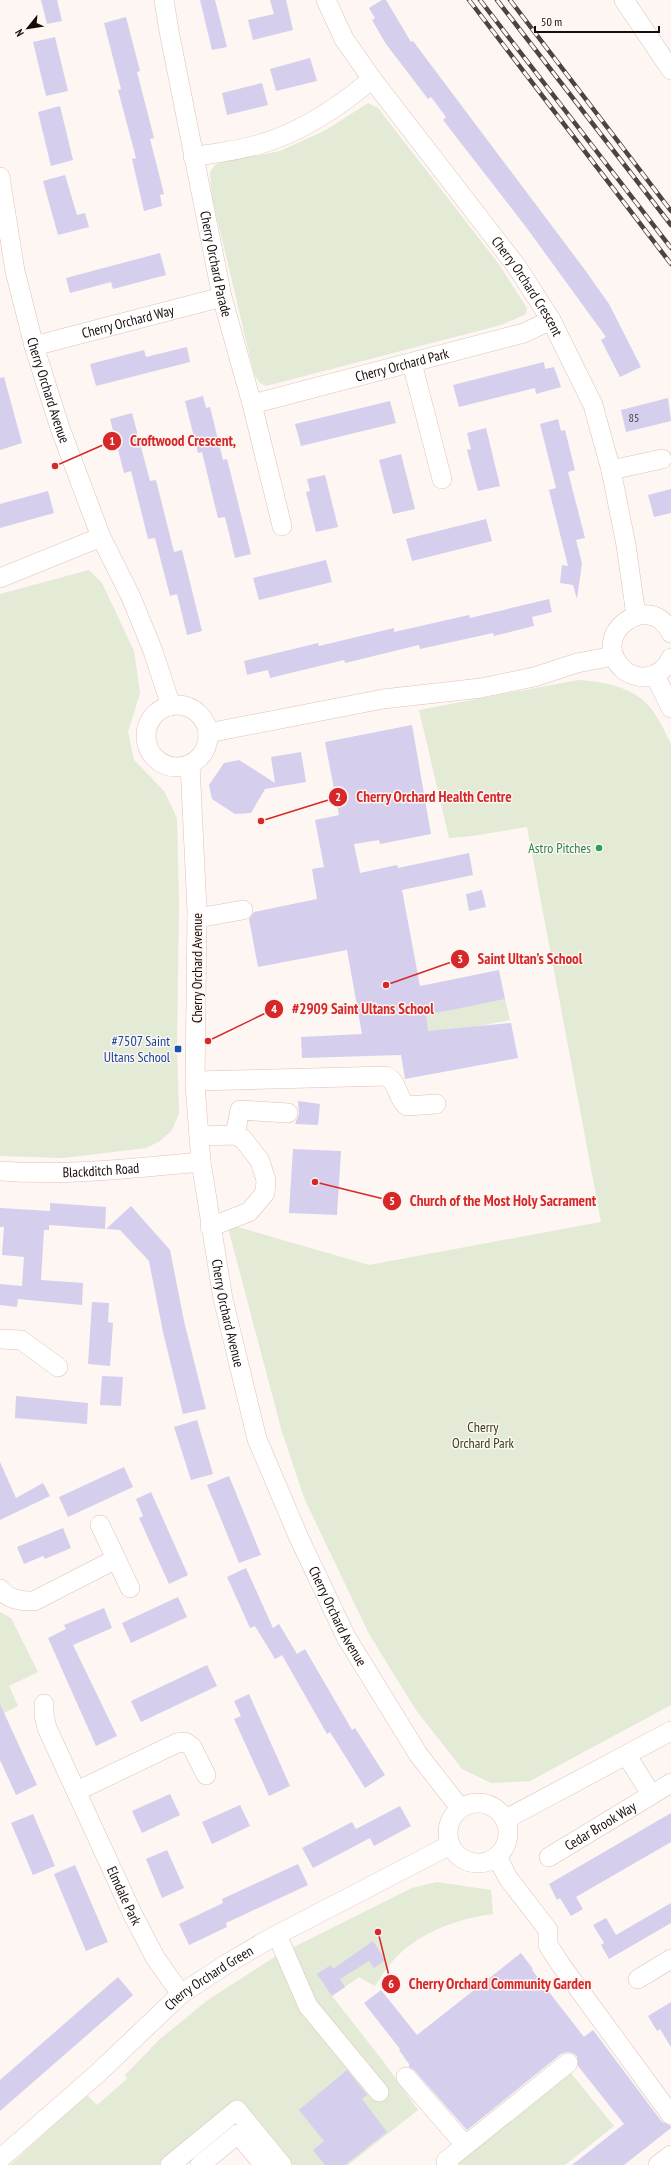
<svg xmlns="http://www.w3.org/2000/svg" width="671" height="2165" font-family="'PT Sans Narrow',sans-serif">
<rect width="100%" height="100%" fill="#fdf6f3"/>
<g fill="#e3ead5">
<polygon points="368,103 378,108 498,263 527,308 526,314 501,325 266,386 260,383 254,374 212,197 210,172 216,164 280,151 326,130"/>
<polygon points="89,570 102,583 134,651 140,693 128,732 134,760 164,791 177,818 179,904 177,1047 179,1113 172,1130 160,1141 146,1148 63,1158 0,1156 0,594"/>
<path d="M578 680C607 682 639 688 655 714 661 723 666 734 671 744V1705L530 1781 491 1783 462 1769 416 1710 369 1634 305 1500 282 1432 227 1224 369 1265 601 1222 527 827 472 836 449 838 419 710Z"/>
<polygon points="505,999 510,1020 407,1040 421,1015"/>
<polygon points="0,1612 11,1618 38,1672 9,1686 18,1706 0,1715"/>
<path d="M437 1882 491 1890 493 1914C456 1919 416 1933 391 1963 385 1970 380 1979 375 1986L359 1977 332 1996 383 2061 418 2110 348 2165H293L239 2100 159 2165H10L87 2095 97 2105 127 2079 125 2075 160 2039 208 2000 276 1956 412 1888Z"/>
<polygon points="569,2071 614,2126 565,2165 454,2165"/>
</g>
<g fill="#d5ceed">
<polygon points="41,0 57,0 62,21 47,24"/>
<polygon points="200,0 215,0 227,47 212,50"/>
<polygon points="270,0 286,0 293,30 253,40 248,20 274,14"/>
<polygon points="382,0 386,0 411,42 413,41 585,270 609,304 641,367 620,377 601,340 606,337 526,227 443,120 446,117 431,97 428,99 386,44 372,20 375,18 369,8"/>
<polygon points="126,17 140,71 137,72 154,138 150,139 164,194 160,195 162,206 144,211 132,159 136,158 118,90 121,89 104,23"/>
<polygon points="55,37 68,91 46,96 33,42"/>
<polygon points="310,58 317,81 276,91 270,69"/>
<polygon points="262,83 268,105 227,115 222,93"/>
<polygon points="60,106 73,160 51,166 38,112"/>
<polygon points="65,175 77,215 85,213 89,227 58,235 43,181"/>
<polygon points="160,253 166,275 113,289 111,282 70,293 66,278"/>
<polygon points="187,347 190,362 96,386 90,364 144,350 146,357"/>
<polygon points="544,362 545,369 554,367 561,387 536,394 535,388 459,407 453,385"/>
<polygon points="4,377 22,443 0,450 0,378"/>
<polygon points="203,396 206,408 210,407 223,460 227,459 251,554 235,558 225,517 218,518 202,452 198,453 185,401"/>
<polygon points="668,398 671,421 626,432 621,410"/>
<polygon points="390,401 396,423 301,446 295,424"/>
<polygon points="132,413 150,481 156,480 174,552 182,550 202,631 187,635 177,594 170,596 155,538 148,539 131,471 124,473 110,419"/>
<polygon points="558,419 561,431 565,430 575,470 568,472 585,538 576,540 582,563 577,599 573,585 560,583 562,565 568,566 549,490 556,488 540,424"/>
<polygon points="486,428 500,486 478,491 467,450 471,449 467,433"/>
<polygon points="401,454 415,509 393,514 379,460"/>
<polygon points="325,475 338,527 316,532 306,492 310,491 307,479"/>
<polygon points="671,489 671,513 654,517 648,495"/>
<polygon points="48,491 54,513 0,528 0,504"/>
<polygon points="486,519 492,541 412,561 406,539"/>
<polygon points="326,560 332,582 259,600 253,578"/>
<polygon points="549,599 552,612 532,617 534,626 494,636 493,633 420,649 419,645 345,663 344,660 270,678 268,670 247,675 244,661 318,643 319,646 394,628 394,632 469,615 470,618"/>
<polygon points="412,725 431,834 380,844 379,840 354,844 360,873 397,865 398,868 469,853 473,875 402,890 420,986 499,970 505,999 426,1015 428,1031 511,1023 518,1058 405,1079 401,1055 302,1058 301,1037 362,1034 347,950 258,967 249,919 254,912 317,899 312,869 324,867 315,820 339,815 325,742"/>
<polygon points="301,752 306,782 265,789 251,813 235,814 212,799 209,785 224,763 239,760 275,783 271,757"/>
<polygon points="482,890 486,907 469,911 466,894"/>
<polygon points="298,1101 320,1104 318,1125 295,1124 299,1114"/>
<polygon points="293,1149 341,1151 337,1215 289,1213"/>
<polygon points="50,1203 106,1207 105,1229 49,1225 49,1230 44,1230 41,1280 83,1283 82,1305 18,1299 17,1307 0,1305 0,1284 22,1286 24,1257 2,1255 4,1227 0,1227 0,1208 50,1211"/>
<polygon points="131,1206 170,1250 184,1321 206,1409 183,1414 163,1332 149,1261 120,1230 106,1229"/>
<polygon points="92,1302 109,1303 108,1322 113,1323 110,1366 88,1364"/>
<polygon points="102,1376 123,1377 121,1406 100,1405"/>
<polygon points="16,1396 88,1403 87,1424 15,1418"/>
<polygon points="197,1420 213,1474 191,1480 174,1427"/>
<polygon points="0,1462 16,1498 43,1483 50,1496 0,1520"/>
<polygon points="124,1467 133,1487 68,1517 59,1497"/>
<polygon points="229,1476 261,1555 239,1563 207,1485"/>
<polygon points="151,1492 188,1575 169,1584 139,1518 143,1516 136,1499"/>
<polygon points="63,1528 71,1548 45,1559 43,1556 24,1564 17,1547"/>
<polygon points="246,1568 273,1628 279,1624 297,1654 305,1649 352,1730 355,1728 385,1775 365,1788 330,1732 327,1734 282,1655 275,1659 255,1626 250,1628 227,1577"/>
<polygon points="178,1597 187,1617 131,1643 122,1623"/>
<polygon points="104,1608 112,1628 73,1645 117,1736 96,1746 48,1638 66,1629 64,1625"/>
<polygon points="207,1665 217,1686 141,1722 131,1701"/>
<polygon points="249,1694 290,1786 269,1796 234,1719 241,1716 234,1701"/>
<polygon points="0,1704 37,1785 16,1795 0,1760"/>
<polygon points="170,1794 180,1815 142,1833 132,1811"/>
<polygon points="240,1805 250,1826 212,1844 202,1822"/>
<polygon points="400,1806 411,1826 374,1846 370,1838 313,1868 302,1848 352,1822 356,1829"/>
<polygon points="671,1813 671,1842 576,1897 583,1909 571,1916 560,1898 557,1900 549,1884"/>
<polygon points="33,1814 55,1866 33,1875 11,1823"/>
<polygon points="167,1850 184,1888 162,1898 146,1859"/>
<polygon points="298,1864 308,1885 226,1923 227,1927 189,1945 179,1924 223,1903 222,1899"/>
<polygon points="75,1865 108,1942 86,1951 54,1874"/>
<polygon points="671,1903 671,1923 609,1959 601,1945 604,1943 593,1925 606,1918 616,1935"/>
<polygon points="373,1941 385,1960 374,1968 369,1961 340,1979 345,1987 332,1996 317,1974 331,1965 333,1969"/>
<polygon points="521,1953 533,1969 532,1970 584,2037 593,2030 662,2122 671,2126 671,2128 624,2165 572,2165 624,2124 578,2066 577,2056 572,2053 567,2052 561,2054 467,2130 414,2070 409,2067 409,2064 399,2050 400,2049 364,2003 381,1990 417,2035"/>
<polygon points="118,1977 133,1995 0,2111 0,2080"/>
<polygon points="671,2002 671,2047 660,2029 657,2031 648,2016"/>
<polygon points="347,2070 367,2095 362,2099 387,2132 345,2165 325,2165 313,2150 324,2141 299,2110"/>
</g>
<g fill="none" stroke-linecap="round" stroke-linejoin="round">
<defs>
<g id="minor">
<path id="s1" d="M164 0 169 31 222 297 252 404 282 526"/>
<path id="s2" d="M326 0 344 39 372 79 517 267 551 320 593 405 611 470 626 545 636 615"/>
<polyline points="624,0 671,70"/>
<path d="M193 157C214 153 236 151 257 145 300 133 338 108 372 79"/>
<path id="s3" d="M0 177 15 271 34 346 60 428 101 537 131 597 153 651 171 706"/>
<path id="s4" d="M34 346 222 297"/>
<polyline points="412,363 442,479"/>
<path id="s5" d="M252 404 524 333 551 320"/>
<polyline points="611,470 662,459"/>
<polyline points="0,578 101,537"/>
<path d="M671 633C649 588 587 636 623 669 628 674 637 677 645 677 656 676 666 669 671 658"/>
<polyline points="655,675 671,708"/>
<circle cx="177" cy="736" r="31"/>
<polyline points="208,733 383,699 481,688 534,677 577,663 614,656"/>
<path id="s6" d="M190 764 197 911 195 1085 201 1162 223 1299 257 1439 299 1538 346 1637 418 1754 460 1808"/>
<polyline points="197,918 243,910"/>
<path d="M197 1081 386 1076C399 1082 396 1098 407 1106L436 1104"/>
<polyline points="235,1135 240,1110 288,1113"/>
<polyline points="199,1136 235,1135 243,1139 260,1161 266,1180 265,1193 249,1212 210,1227"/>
<path id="s7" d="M0 1171C67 1176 134 1168 201 1162"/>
<polyline points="0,1339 21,1340 58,1367"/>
<polyline points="100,1525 130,1588"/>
<path d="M0 1589C9 1600 21 1601 34 1601L116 1559"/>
<path id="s8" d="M44 1704V1715L47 1728 133 1915 156 1959 181 1994"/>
<polyline points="627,1756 651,1794"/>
<polyline points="77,1791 177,1743 185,1742 192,1747 206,1775"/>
<circle cx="478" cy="1833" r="30"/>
<polyline points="506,1819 671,1731"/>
<polyline points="497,1857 508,1878 548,1930 548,1945 561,1965 671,2115"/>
<path id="s9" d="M549 1857 671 1783"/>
<polyline points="277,1935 308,2006 379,2092"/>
<polyline points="638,1979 671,1959"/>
<polyline points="406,2077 465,2145"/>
<path id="s10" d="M0 2159 98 2073 181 1994 225 1965 269 1939 450 1845"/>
<polyline points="170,2165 237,2110 282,2165"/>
<polyline points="200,2165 238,2134 264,2165"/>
<polyline points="449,2165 446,2161 568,2063"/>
<polyline points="658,2165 671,2155"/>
</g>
</defs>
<use href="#minor" stroke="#e2c0b2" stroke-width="20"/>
<use href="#minor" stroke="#fff" stroke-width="19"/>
<defs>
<g id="rail">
<polyline points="469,0 671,264"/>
<polyline points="480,0 671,248"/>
<polyline points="497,0 671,225"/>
<polyline points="510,0 671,211"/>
</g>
</defs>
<use href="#rail" stroke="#4e4340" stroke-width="4.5"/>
<use href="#rail" stroke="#fdf6f3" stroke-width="3" stroke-dasharray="9" stroke-linecap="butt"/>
</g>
<circle fill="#2e9e5b" stroke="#fdf6f3" stroke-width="1.5" cx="599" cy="848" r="4"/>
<rect fill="#1a4fb4" stroke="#fdf6f3" stroke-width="1.5" x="174" y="1045" width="8" height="8" rx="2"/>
<g text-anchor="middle" stroke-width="3" stroke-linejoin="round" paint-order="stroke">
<g font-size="12" fill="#473c41">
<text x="634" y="422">85</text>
</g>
<g font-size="14" fill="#180c08" stroke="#fdf6f3">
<text dy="5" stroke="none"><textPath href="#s1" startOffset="269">Cherry Orchard Parade</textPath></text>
<text dy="5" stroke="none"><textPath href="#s2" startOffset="351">Cherry Orchard Crescent</textPath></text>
<text dy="5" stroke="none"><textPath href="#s4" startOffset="97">Cherry Orchard Way</textPath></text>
<text dy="5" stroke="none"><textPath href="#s5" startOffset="155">Cherry Orchard Park</textPath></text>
<text dy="5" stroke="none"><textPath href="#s3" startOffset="219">Cherry Orchard Avenue</textPath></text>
<text transform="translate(197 968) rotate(-90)" y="5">Cherry Orchard Avenue</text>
<text dy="5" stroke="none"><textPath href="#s7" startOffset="101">Blackditch Road</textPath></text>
<text dy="5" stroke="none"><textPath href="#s6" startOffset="552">Cherry Orchard Avenue</textPath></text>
<text dy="5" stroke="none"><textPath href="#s6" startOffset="876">Cherry Orchard Avenue</textPath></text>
<text dy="5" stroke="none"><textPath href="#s9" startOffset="60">Cedar Brook Way</textPath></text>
<text dy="5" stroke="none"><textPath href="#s8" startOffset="209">Elmdale Park</textPath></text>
<text dy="5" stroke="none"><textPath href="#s10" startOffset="277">Cherry Orchard Green</textPath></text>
</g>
<g font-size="14" fill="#27864d" stroke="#fdf6f3" text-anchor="end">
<text x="591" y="853">Astro Pitches</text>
</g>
<g font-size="14" fill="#164399" stroke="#fdf6f3" text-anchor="end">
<text x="170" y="1046">#7507 Saint<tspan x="170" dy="16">Ultans School</tspan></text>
</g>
<g font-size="14" fill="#364211" stroke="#fdf6f3">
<text x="483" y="1432">Cherry<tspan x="483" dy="16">Orchard Park</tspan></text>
</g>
</g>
<path fill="none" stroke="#d62828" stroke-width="1.5" d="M55 466L112 441M261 821L338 797M386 985L460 959M208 1041L274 1009M315 1182L392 1201M378 1932L391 1984"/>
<g fill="#d62828" stroke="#fdf6f3" stroke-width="1.5">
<circle cx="55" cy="466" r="4"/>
<circle cx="261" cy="821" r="4"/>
<circle cx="386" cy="985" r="4"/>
<circle cx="208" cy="1041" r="4"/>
<circle cx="315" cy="1182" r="4"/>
<circle cx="378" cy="1932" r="4"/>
<circle cx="112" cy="441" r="10"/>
<circle cx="338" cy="797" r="10"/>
<circle cx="460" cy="959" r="10"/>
<circle cx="274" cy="1009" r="10"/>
<circle cx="392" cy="1201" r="10"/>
<circle cx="391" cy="1984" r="10"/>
</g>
<g font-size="12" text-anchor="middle" font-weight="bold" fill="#fff">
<text x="112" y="445">1</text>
<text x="338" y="801">2</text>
<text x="460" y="963">3</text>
<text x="274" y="1013">4</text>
<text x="392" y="1205">5</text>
<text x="391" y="1988">6</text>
</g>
<g font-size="15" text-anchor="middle" font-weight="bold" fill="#d62828" stroke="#fdf6f3" stroke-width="3" stroke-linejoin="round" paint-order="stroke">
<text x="183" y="446">Croftwood Crescent,</text>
<text x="434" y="802">Cherry Orchard Health Centre</text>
<text x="530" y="964">Saint Ultan’s School</text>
<text x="363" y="1014">#2909 Saint Ultans School</text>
<text x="503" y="1206">Church of the Most Holy Sacrament</text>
<text x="500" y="1989">Cherry Orchard Community Garden</text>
</g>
<g transform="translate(28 28) rotate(240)" stroke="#fdf6f3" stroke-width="3" paint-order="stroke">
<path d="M0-3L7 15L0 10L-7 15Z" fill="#180c08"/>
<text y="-6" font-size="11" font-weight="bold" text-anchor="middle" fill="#180c08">N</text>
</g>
<path d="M535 26v6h124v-6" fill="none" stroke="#180c08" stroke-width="2"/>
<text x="541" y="26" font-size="12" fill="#180c08" stroke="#fdf6f3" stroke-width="3" paint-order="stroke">50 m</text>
</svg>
